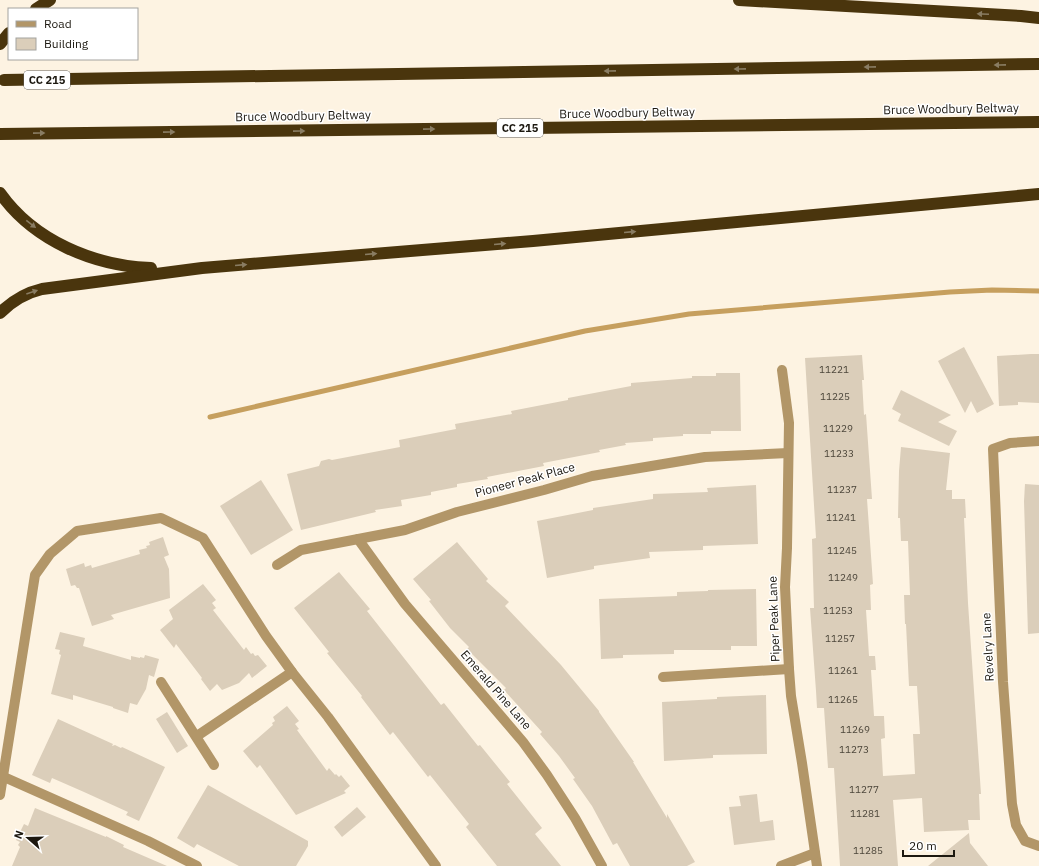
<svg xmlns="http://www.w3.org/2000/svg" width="1039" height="866" font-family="'IBM Plex Sans',sans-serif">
<rect width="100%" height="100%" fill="#fdf3e2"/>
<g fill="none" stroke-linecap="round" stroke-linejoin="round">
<polyline stroke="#c69f5e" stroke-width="5" points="210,417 585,331 689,314 950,292 992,290 1039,291"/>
</g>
<g fill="#dbceba">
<polygon points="964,347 994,404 977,413 971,401 965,413 938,361"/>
<polygon points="1031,354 1039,354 1039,403 1018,402 1018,405 999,406 997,356"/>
<polygon points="862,355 864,380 862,380 864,415 866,414 872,499 867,499 873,584 870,585 871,610 866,610 869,656 875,656 876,670 871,670 874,716 884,716 885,738 881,739 883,776 915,774 913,734 920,734 917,686 909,686 906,624 905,624 904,595 910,595 908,541 901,541 900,518 898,518 899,471 901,447 950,453 946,490 952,490 952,499 965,499 966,518 964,518 968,603 981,794 979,794 980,820 968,820 969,830 924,832 922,798 893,800 898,866 840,866 834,768 828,768 824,708 817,708 816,691 810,608 814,608 812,539 816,538 805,358"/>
<polygon points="716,373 740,373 741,431 711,431 711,434 683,434 683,436 653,438 653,441 625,443 626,445 599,450 600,452 543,463 544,466 487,477 488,479 457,484 457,487 431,492 431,495 401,500 402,506 375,510 376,512 301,530 287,474 319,466 321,461 329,459 332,460 400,447 399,440 456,429 455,424 512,414 511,411 568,400 568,398 631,386 631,383 692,378 692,376 716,376"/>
<polygon points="901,390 951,415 938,422 957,431 949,446 898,421 901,414 892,409"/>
<polygon points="261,480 293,530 251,555 220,506"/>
<polygon points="1025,484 1039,485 1039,633 1028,634 1024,501"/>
<polygon points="756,485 758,544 703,546 703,550 649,552 650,558 594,566 594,569 547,578 537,521 593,510 593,508 653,499 653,494 708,492 707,488"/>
<polygon points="163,537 169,555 164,557 169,569 170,598 111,615 114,619 92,626 79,588 77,588 75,585 71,586 66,569 84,563 85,567 91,565 92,568 140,554 139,550 147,548 146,546 150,545 149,542"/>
<polygon points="457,542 488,579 486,581 509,602 505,606 561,665 599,711 599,712 634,762 633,762 667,818 667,814 695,862 687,866 630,866 617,843 613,845 592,806 573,779 575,778 559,756 540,734 542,732 504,690 506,688 467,649 469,647 450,628 429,601 431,600 413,579"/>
<polygon points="339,572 370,609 367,611 426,686 441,705 444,703 478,746 480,745 510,782 507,784 542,828 535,834 561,866 497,866 466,827 469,824 430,775 428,777 393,732 390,735 361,697 362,696 327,653 329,652 294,608"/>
<polygon points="203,584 216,600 212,603 216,608 213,610 244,650 246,647 251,654 253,653 255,656 258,655 267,666 252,678 249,673 239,683 222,690 217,684 210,691 201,679 202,678 176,644 174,648 160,630 173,619 169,610"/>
<polygon points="756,589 757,646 731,646 731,650 674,650 674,654 623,655 623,658 601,659 599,599 677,596 677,592 708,591 708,590"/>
<polygon points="60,632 85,638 83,646 131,660 131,656 140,658 140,657 144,658 145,655 159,659 154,677 149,675 146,689 137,705 130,703 128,713 113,708 113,707 73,695 73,700 51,694 61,655 59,654 60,650 55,649"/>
<polygon points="766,695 767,754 713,755 713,758 664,761 662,702 717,699 717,697"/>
<polygon points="287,706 299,721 295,724 299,729 297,730 327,771 329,768 335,775 336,774 339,777 341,775 350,786 344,791 346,793 296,815 260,765 257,768 243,751 273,725 272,723 275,721 273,717"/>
<polygon points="167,712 188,746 177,753 156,719"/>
<polygon points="58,719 113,744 112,746 115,745 121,748 122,747 165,767 139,821 126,815 128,812 84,792 52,778 50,783 32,775"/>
<polygon points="208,785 308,841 308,846 296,866 239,866 197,844 194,848 177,838"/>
<polygon points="757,794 760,822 773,820 775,840 734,845 729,807 741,806 739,796"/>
<polygon points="357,807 366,817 342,837 334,827"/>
<polygon points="35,808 106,837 106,836 124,845 123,847 167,866 12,866 20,847 18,845 20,842 16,840 24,824 28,826"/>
<polygon points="969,833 970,843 988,866 928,866"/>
</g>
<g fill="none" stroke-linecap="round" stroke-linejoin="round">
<g stroke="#b29668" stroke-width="10">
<polyline points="782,370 789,423 787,548 785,587 789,669 791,696 802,763 817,866"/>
<polyline points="1039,441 1010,443 993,449 1003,682 1012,804 1016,825 1025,841 1039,846"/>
<polyline points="358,539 405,604 523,742 547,775 575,818 602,866"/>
<polyline points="277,565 301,550 405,530 457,512 544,490 592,476 705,457 788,453"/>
<polyline points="663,677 789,669"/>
<polyline points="161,682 214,765"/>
<polyline points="197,736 292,672"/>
<polyline points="4,777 148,841 197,866"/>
<polyline points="0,795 35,575 50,554 77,531 161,518 203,538 266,636 292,672 328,717 436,866"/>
<polyline points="781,866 815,853"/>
</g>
<g stroke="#4a350d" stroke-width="12">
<polyline points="739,0 1021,16 1039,18"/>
<polyline points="36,9 50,0"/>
<polyline points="0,44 9,33"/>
<polyline points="4,80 1039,64"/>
<polyline points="0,134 1039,122"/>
<path d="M0 193C34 241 94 266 151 268"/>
<path d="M0 313C12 301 25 293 42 289L202 268 533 241 1039 194"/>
</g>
</g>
<defs><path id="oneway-solid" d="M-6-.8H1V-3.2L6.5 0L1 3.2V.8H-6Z"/></defs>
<g fill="#897c62">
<use href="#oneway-solid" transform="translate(983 14) rotate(-177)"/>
<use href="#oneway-solid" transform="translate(1000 65) rotate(179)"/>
<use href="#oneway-solid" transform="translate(870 67) rotate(179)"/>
<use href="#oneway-solid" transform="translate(740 69) rotate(179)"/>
<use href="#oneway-solid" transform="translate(610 71) rotate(179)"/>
<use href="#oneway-solid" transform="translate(429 129) rotate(-1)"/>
<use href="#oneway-solid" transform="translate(299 131) rotate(-1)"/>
<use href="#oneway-solid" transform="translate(169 132) rotate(-1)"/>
<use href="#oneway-solid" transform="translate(39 133) rotate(-1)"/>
<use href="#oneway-solid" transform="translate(31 224) rotate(38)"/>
<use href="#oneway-solid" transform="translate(630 232) rotate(-5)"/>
<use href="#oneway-solid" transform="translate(500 244) rotate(-5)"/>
<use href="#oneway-solid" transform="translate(371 254) rotate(-5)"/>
<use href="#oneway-solid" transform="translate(241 265) rotate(-5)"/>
<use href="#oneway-solid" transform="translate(32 292) rotate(-19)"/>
</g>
<g text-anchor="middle" stroke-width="3" stroke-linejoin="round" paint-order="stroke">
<g font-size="10" fill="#4c463a">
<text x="834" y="373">11221</text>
<text x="835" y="400">11225</text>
<text x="838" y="432">11229</text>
<text x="839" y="457">11233</text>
<text x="842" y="493">11237</text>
<text x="841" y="521">11241</text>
<text x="842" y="554">11245</text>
<text x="843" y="581">11249</text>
<text x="838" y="614">11253</text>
<text x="840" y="642">11257</text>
<text x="843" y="674">11261</text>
<text x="843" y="703">11265</text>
<text x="855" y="733">11269</text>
<text x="854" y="753">11273</text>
<text x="864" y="793">11277</text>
<text x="865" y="817">11281</text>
<text x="868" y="854">11285</text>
</g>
<g fill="#fff" stroke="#605d58" stroke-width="1">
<rect x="24" y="71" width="46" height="18" rx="3"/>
<rect x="497" y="119" width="46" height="18" rx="3"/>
</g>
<g font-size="11" font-weight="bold" fill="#1c1810">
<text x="47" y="84">CC 215</text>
<text x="520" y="132">CC 215</text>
</g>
<g font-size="12" fill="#1c1810" stroke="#fff">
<text transform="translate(951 109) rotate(-1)" y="4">Bruce Woodbury Beltway</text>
<text transform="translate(627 113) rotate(-1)" y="4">Bruce Woodbury Beltway</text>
<text transform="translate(303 116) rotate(-1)" y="4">Bruce Woodbury Beltway</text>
<text transform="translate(525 480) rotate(-15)" y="4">Pioneer Peak Place</text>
<text transform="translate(774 619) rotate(-92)" y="4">Piper Peak Lane</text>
<text transform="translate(988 647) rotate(-93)" y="4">Revelry Lane</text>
<text transform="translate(496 690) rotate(49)" y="4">Emerald Pine Lane</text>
</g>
</g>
<rect x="8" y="8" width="130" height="52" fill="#ffffff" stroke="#a4a39f"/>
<rect x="16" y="21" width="20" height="6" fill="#b29668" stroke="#a4a39f"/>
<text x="44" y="28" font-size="12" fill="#1c1810">Road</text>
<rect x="16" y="38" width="20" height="12" fill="#dbceba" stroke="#a4a39f"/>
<text x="44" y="48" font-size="12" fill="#1c1810">Building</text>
<g transform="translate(28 838) rotate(290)" stroke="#ffffff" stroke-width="3" paint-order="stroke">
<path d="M0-3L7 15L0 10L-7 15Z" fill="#1c1810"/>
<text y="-6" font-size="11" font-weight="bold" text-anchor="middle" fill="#1c1810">N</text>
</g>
<path d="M903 850v6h51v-6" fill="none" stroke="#1c1810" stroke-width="2"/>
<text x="909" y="850" font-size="12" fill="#1c1810" stroke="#ffffff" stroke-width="3" paint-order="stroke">20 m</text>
</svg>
